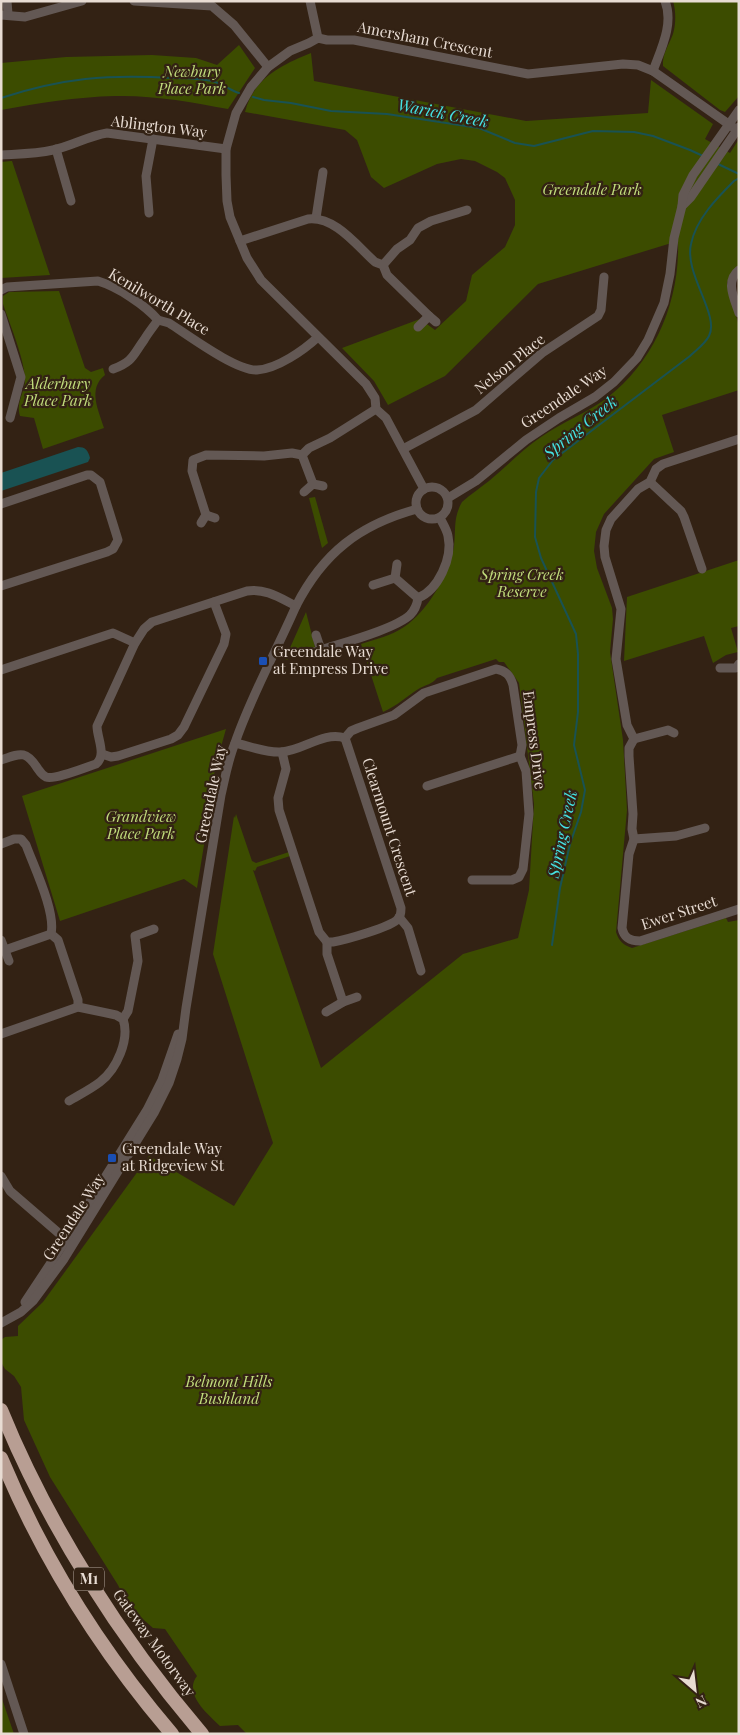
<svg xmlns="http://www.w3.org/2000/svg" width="740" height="1735" font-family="'Playfair Display',serif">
<rect width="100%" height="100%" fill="#332214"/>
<g fill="#3c4c00">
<path d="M673 1H739V96L725 112 720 110 663 66C662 54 669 45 673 34 676 24 676 11 673 1Z"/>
<path d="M239 45 255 68 228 109C191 102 153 95 115 96 76 97 39 103 1 110V63L66 57 152 55 196 58 217 65Z"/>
<path d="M311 53 314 81 526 121 648 113 651 80 713 124 705 139 730 153 739 139V267L732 272 727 283 739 326V390L662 415 674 452 654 459 604 514 596 532 594 551 597 568 612 608 613 619 610 652 623 740 627 810 616 932C619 941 623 945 632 948L726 918 728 922 739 920V1734H247L238 1725 220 1726C208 1714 183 1694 197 1676L165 1629 153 1628 129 1607 118 1585 50 1477 24 1420 21 1387 14 1376 5 1369 1 1362V1340L5 1337 18 1336V1326L43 1302 149 1156 234 1206 273 1143 213 954 234 816 235 818 236 814 252 861 256 863 289 852 290 856 257 867 255 871 253 870 321 1068 463 954 518 938 529 890 534 804 519 683 504 662H499L496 659 437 678C432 684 426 685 420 688 407 696 397 706 383 712L361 644C376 639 391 636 404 627 427 612 450 573 454 546 456 529 453 518 462 502 471 494 480 488 489 481 507 466 522 450 541 437 562 422 587 413 607 398 655 361 680 301 678 241L538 284 445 376 388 405 374 381 342 348 420 319 435 330 466 301 472 275 505 247 515 225V200L505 178 497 172 475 161 461 159 437 164 384 188 371 177 357 140 345 130 245 112C253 79 281 65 311 53Z"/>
<polygon points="11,161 12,161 50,275 1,278 1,162"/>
<path d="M59 291 85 368 91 372 103 368 105 375C87 389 99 411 104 428L43 449 34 418 20 416C16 402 24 394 25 381 25 360 10 325 3 304V296L9 292Z"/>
<polygon points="315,497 328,543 322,548 309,498"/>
<polygon points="739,560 739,626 731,628 738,652 726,655 713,663 704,636 624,661 627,597"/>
<polygon points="306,612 315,647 293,655 287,660 285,659"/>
<polygon points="226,729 217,761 207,807 204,845 197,888 184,879 60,921 22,796"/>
<polygon points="1,1696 14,1734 1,1734"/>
</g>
<path fill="#195253" d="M78 447C85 447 88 450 90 458L88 462 1 491V473Z"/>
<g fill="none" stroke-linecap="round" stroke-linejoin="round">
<g stroke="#195253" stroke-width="2">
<polyline points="253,97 264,100 291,103 331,111 387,114 479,128 515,143 534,146 593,131 634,132 653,136 690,150 703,156"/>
<path d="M1 98C62 78 108 74 172 78 185 78 206 78 218 83 226 86 231 91 239 93"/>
<polyline points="718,164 739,174"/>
<path d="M552 945 560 888 570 844 581 812 585 790 574 745 578 712V654L576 634 541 558 535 537 536 492 539 478 553 460 690 356C696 350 705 344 709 336 720 315 684 274 691 244 696 219 717 198 734 181L739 178"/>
</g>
<g stroke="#635854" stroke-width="9">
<polyline points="7,1 8,14"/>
<polyline points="134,1 212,6 234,25 268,67"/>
<polyline points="310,1 318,38"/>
<polyline points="1,15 25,17 82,1"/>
<path d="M653 71C661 49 674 24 665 1"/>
<polyline points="56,149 71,201"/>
<path d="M1 155C18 154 36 154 53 150 72 146 88 136 107 133L226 149"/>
<polyline points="682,206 691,197 739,127"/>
<polyline points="149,213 146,176 153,139"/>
<polyline points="316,218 323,172"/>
<path d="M240 241 308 219C335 216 357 246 375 262L383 265 387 275 429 316"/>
<polyline points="383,265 397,249 410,240 418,228 431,221 467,210"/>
<path d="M739 270C725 281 734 298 739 313"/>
<path d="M1 290 7 287 98 281C118 287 145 305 158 320L169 323C188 335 236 371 257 370 277 369 304 350 318 337"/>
<polyline points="1,314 21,377 10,418"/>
<polyline points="418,327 429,316 436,322"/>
<path d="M113 369C133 362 133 355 144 340 148 333 153 327 158 320"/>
<path d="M739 439 663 464 656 469 650 482 638 489 611 519 606 530 604 546 605 557 621 609 616 659 627 725 634 739 629 748V756L633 814 632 829 634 839 629 854 622 928C624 938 630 941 640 941L739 909"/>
<polyline points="403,449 476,410 542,353 598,316 601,310 604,277"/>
<polyline points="302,455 313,484"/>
<polyline points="650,482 681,511 684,517 702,569"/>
<circle cx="432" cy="503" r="16"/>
<polyline points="424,489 386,418 376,409 375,398 366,384 261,280 247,258 230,217 227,201 226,175 226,149 236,113 251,87 268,67 290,51 309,43 318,38 327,40 354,40 528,74 623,64 638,65 653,71 737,130"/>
<polyline points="304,492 313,484 323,486"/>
<polyline points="448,498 476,481 526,440 559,418 595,397 614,382 637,358 648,340 664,303 670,274 674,238 682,206 683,195 693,175 739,110"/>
<polyline points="1,504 87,475 91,475 100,482 118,540 113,549 107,552 1,586"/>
<polyline points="206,515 192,471 193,460 206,455 264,456 292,453 302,455 309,448 330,438 376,409"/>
<polyline points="201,523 206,515 215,518"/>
<polyline points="395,578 418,598"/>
<polyline points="373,585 395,578 397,564"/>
<path d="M321 650C342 643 395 629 410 615 415 610 417 605 418 598 438 590 453 558 448 536 447 530 443 524 440 518"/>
<polyline points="308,654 321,650 316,635"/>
<polyline points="720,668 736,668 739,664"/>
<polyline points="1,670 113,633 135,643"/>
<polyline points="634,739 668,730 674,733"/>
<path d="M235 743C249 746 266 753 281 752 303 751 323 731 345 738L351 731 358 728 394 715 424 693 496 669C506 671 510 675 513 685L522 745 520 756 526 771 529 814 523 869 519 877 512 880H472"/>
<path d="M282 752 286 769 278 798 279 810 319 932 327 942H333C345 940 391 927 398 919 401 916 401 912 401 908L345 738"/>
<polyline points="102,754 111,757 118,756 171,739 178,735 184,727 224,644 226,634 214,602"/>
<path d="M1 760C21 753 26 750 38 769 40 772 42 775 46 777 55 780 86 767 96 764 107 755 97 738 97 726L135 643 144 629 152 622 247 591C265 588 280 598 296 606"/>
<polyline points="427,786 520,756"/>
<polyline points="634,839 676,836 705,828"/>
<path d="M1 844 14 839H21L26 845C34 867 56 912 51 934L58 940 78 1000V1007"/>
<polyline points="399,917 408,928 421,971"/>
<polyline points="1,940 9,961"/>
<polyline points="327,942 327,954 343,1002"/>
<polyline points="5,950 51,934"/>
<polyline points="326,1012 343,1002 357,997"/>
<polyline points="123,1019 128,1011 138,961 135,936 154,929"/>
<path d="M1 1034 78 1007 116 1015 123 1019C130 1039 117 1069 100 1082 91 1089 79 1095 69 1101"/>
<polyline points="1,1176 10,1191 69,1242"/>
<polyline points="25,1302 66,1240 147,1110 162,1080 178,1034"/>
<path d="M1 1323 21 1312 33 1301 64 1259 154 1113 169 1083 177 1059 182 1039 186 1008 221 795C225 778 228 760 235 743 251 696 276 652 296 606 323 553 359 525 417 509"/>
<polyline points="1,1664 24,1734"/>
</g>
<g stroke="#b89e93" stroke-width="14">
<path d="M1 1410C48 1526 121 1639 202 1734"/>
<path d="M1 1458C43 1559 101 1651 172 1734"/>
</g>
</g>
<g fill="#1a4fb4" stroke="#332214" stroke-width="2">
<rect x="258" y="656" width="10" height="10" rx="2.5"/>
<rect x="107" y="1153" width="10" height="10" rx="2.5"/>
</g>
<g text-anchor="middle" stroke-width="4.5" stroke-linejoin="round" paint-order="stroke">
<rect fill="#332214" stroke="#b2a49a" stroke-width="1" x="74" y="1567.5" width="30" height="23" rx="4"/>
<g font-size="14" font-weight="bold" fill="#e8dcd3">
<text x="89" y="1584">M1</text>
</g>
<g font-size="15" fill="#e8dcd3" stroke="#332214">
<text transform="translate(425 40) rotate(11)" y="5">Amersham Crescent</text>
<text transform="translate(159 127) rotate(7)" y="5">Ablington Way</text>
<text transform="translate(159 302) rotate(31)" y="5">Kenilworth Place</text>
<text transform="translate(510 364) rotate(-39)" y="5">Nelson Place</text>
<text transform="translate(564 397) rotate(-34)" y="5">Greendale Way</text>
<text transform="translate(534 740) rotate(83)" y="5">Empress Drive</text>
<text transform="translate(211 794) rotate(-78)" y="5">Greendale Way</text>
<text transform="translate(389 827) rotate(72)" y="5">Clearmount Crescent</text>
<text transform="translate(679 913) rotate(-18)" y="5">Ewer Street</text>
<text transform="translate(74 1217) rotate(-57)" y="5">Greendale Way</text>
<text transform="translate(154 1643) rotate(54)" y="5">Gateway Motorway</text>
</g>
<g font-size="15" font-style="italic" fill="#c1dd7c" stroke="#332214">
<text x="192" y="77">Newbury<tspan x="192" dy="17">Place Park</tspan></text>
<text x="592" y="195">Greendale Park</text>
<text x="58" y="389">Alderbury<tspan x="58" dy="17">Place Park</tspan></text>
<text x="522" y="580">Spring Creek<tspan x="522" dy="17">Reserve</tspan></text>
<text x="141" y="822">Grandview<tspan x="141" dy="17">Place Park</tspan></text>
<text x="229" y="1387">Belmont Hills<tspan x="229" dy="17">Bushland</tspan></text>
</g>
<g font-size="15" fill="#e8dcd3" stroke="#332214" text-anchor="start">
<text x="273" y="657">Greendale Way<tspan x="273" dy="17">at Empress Drive</tspan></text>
<text x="122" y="1154">Greendale Way<tspan x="122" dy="17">at Ridgeview St</tspan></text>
</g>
<g font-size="16" font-style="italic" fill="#45e1e2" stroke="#332214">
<text transform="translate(443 113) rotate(11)" y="6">Warick Creek</text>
<text transform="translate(580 427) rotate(-39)" y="6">Spring Creek</text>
<text transform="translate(562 834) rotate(-78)" y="6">Spring Creek</text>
</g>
</g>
<rect width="740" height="1735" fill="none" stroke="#e8dcd3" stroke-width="5"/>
<g transform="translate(695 1690) rotate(152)" stroke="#332214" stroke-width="4" paint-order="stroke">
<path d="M0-4L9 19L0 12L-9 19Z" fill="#e8dcd3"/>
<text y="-8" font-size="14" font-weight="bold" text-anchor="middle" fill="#e8dcd3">N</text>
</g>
</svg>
